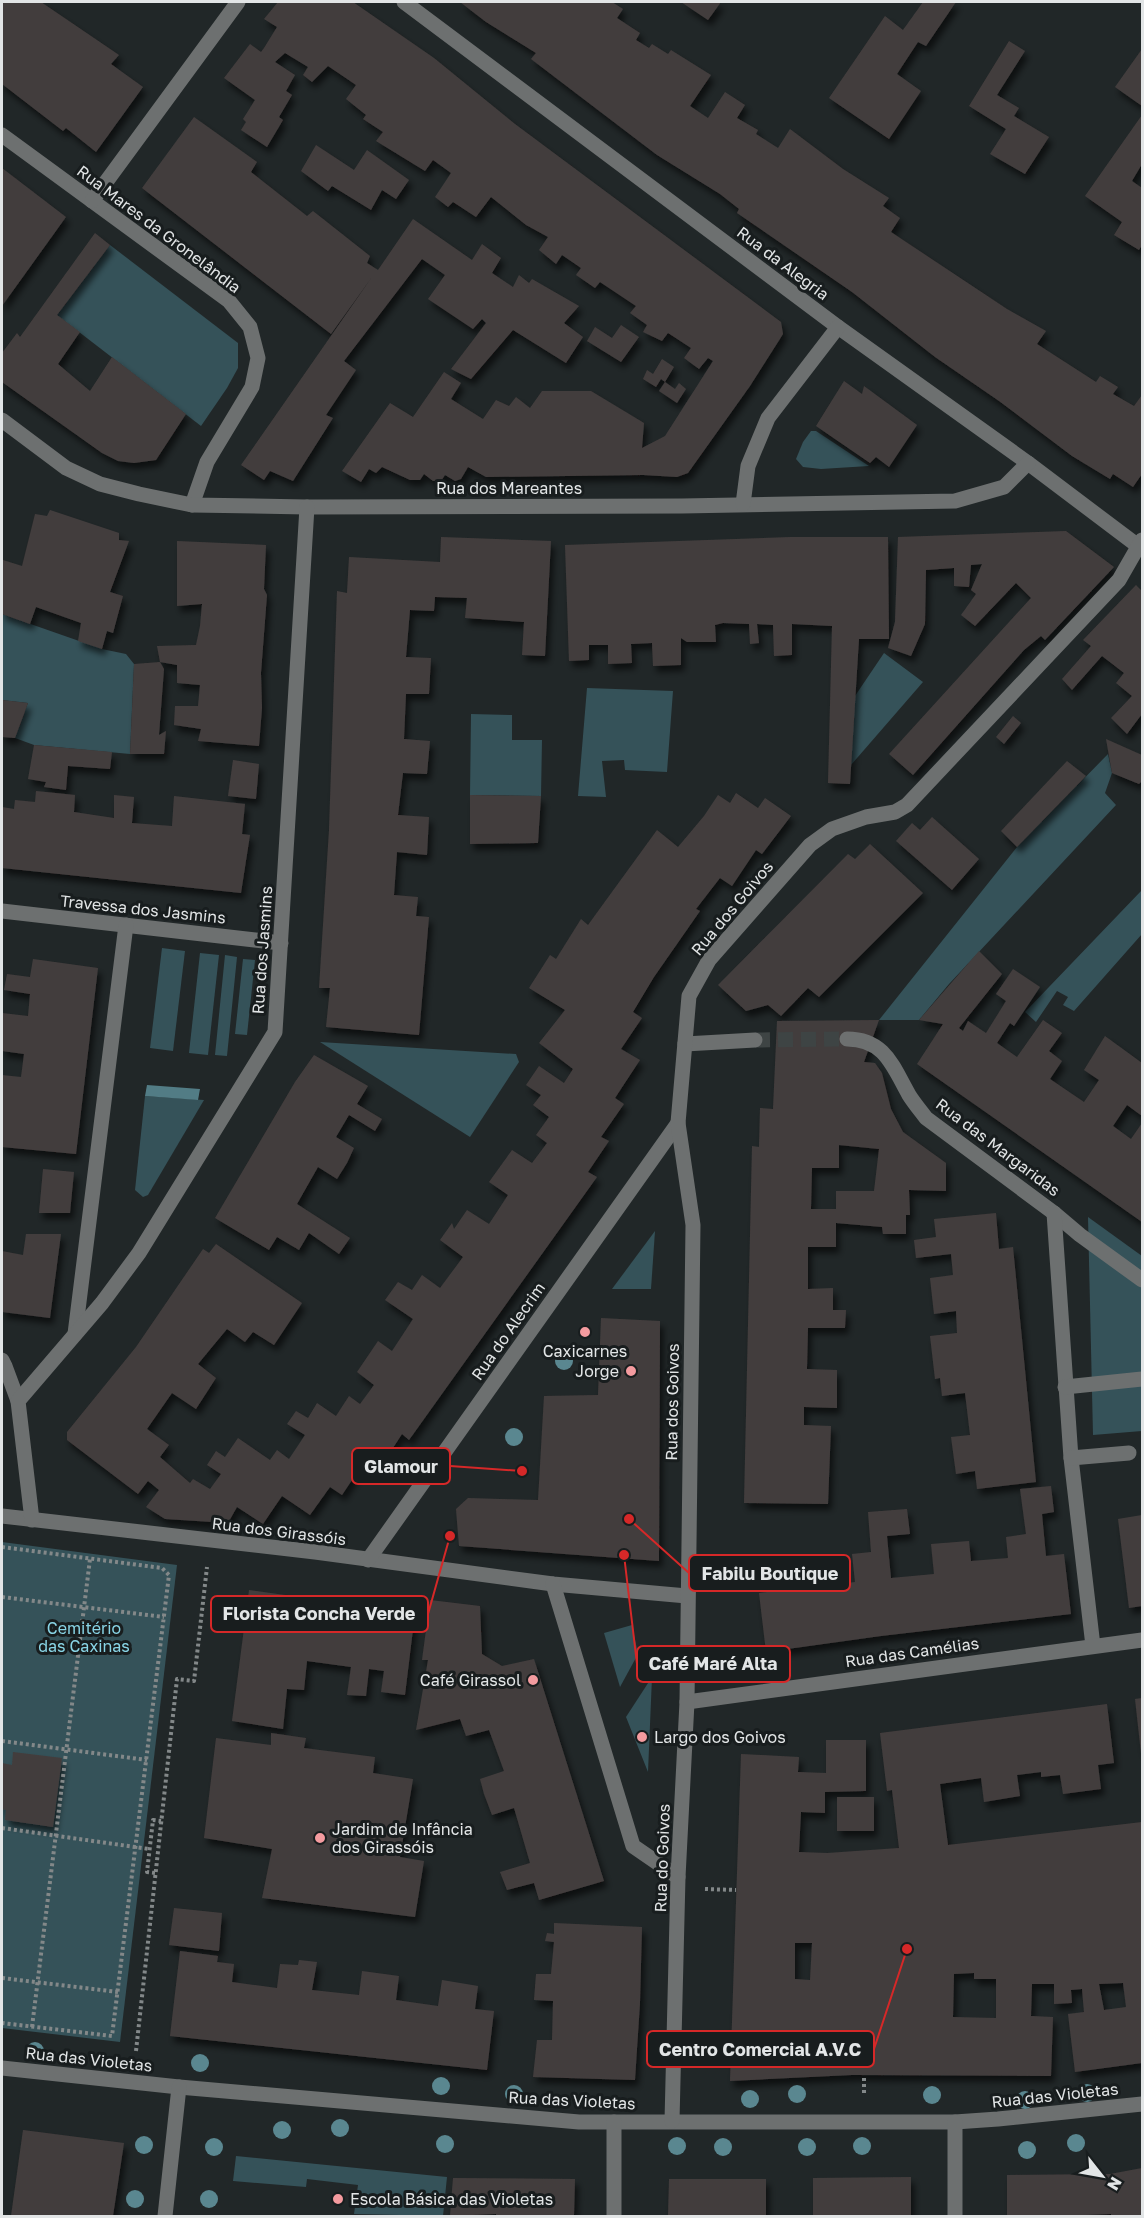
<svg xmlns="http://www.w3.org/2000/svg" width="1144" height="2218" font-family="'Golos Text',sans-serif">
<defs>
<filter id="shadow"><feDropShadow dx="3.5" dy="6" stdDeviation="3" flood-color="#0009"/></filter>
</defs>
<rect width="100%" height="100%" fill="#212728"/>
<g fill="#355259">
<polygon points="110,245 238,343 238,368 227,388 201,426 57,315"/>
<polygon points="811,431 816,431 869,466 821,469 803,467 796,459 803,442"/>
<polygon points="2,614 102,649 126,654 134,664 130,754 34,745 15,738 28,703 2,700"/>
<polygon points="884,653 923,682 851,765 855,696"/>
<polygon points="587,688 673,691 667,772 625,770 624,760 602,761 606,797 578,796"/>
<polygon points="471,714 512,715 512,740 542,740 541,796 470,795"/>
<polygon points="1108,754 1112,773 1105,793 1116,805 949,984 919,1020 879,1020 1017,847"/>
<polygon points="1142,890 1142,934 1074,1011 1063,1005 1068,997 1057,991 1036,1022 1025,1012"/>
<polygon points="162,948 185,951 173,1051 150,1048"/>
<polygon points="200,953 219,955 208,1055 189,1053"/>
<polygon points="225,955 237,957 227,1056 215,1055"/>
<polygon points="243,959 255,960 247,1035 235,1034"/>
<polygon points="320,1042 516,1054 519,1062 470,1137"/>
<polygon points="145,1096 204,1100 148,1195 143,1197 135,1190"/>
<polygon points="1088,1217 1142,1256 1142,1431 1093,1435"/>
<polygon points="655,1231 651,1289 612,1289"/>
<polygon points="2,1542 177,1565 120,2042 2,2028"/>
<polygon points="632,1625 638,1654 620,1687 604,1633"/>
<polygon points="652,1677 648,1772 626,1717"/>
<polygon points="236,2156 447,2177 443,2216 354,2214 358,2185 307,2179 306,2187 233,2181"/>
</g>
<polygon fill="#527c85" points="147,1085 200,1089 198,1100 145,1096"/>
<g fill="#433d3d" fill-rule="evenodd" filter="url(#shadow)">
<polygon points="2,2 41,2 119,55 111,64 143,87 96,152 66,128 63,131 2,84"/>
<polygon points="278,2 353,2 434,58 515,124 781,322 783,334 778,342 750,386 688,473 677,477 643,475 486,477 468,467 461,479 455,481 445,475 441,481 433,481 424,474 420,480 410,480 382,467 376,473 369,469 361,482 342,471 390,403 413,417 444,372 461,383 451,399 483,419 496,400 509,406 516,397 530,408 542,391 591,391 644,423 642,448 665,436 713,361 708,358 699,369 684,358 691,348 668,333 662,341 643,332 647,325 630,313 636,306 600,282 595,288 576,275 581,268 562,255 556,264 539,250 548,237 526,225 491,197 476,217 453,202 448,207 435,197 451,173 433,160 425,171 376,141 383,132 363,119 366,115 346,99 356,85 328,66 312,82 303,75 308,67 285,53 275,62 295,75 286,91 292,95 279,117 283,120 267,147 241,130 246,122 243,119 255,100 224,78 250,44 261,52 264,48 277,27 264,19"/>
<polygon points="460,2 612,2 623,9 617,18 640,33 636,40 649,48 652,44 668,54 671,50 711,75 690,106 708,118 725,92 745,105 737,118 758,130 756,134 778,148 790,129 843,169 889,198 883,206 900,218 891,232 1007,309 1046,331 1037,344 1096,382 1100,376 1118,387 1113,394 1134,406 1142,395 1142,474 1133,487 1113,474 1110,479 1072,456 999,401 935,357 852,292 737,213 739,209 720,194 657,155 531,59 536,53 486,22"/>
<polygon points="681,2 721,2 708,20"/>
<polygon points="923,2 956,2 926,46 918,42 897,74 921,91 889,139 829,98 885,16 903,30"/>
<polygon points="1009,41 1025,51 997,95 1019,108 1014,116 1049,137 1025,174 990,154 1006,129 969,106"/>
<polygon points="1142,49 1142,106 1115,87"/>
<polygon points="1142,115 1142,164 1132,181 1142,188 1142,245 1139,250 1114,235 1122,222 1085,196"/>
<polygon points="194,117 257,162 251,172 307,216 313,211 370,256 367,263 378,270 413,219 472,260 482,244 501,258 492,273 513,287 519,275 529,283 532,279 579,306 564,323 583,337 566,363 513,330 471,379 451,369 486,323 482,319 473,329 428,299 445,275 422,259 344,361 356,370 326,415 333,418 293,481 270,471 264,480 241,465 372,277 331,334 142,188"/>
<polygon points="316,145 354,170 367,150 409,180 396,199 382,190 371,210 332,186 328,191 301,171"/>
<polygon points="2,168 66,217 2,306"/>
<polygon points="95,233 110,245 57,315 80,332 58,364 90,391 112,357 186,414 156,460 134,463 118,461 102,453 2,382 2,353 17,333 20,337"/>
<polygon points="621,325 639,337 621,362 587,341 595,327 612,338"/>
<polygon points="662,359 674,367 665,382 675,389 679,383 686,389 677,403 659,391 665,382 661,379 656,387 643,379 647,370 653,374"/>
<polygon points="844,381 862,394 864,386 917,425 889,467 876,457 870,463 816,426"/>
<polygon points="50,510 119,533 119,540 129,541 110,592 123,596 113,633 107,631 102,649 78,641 81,623 36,607 30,624 2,614 2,563 3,560 22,566 35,514 47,516"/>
<polygon points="1066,531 1114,567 1045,640 1041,636 1024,650 913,775 889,754 1031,598 1016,583 975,626 961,615 976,594 971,590 982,564 971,565 969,587 954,586 954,568 926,570 925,624 911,656 888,648 895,622 898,537"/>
<polygon points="441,537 551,541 545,656 522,655 524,622 465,618 467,598 435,597 434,611 410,610 406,657 431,658 429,694 406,694 404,739 430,741 427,774 403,773 398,815 429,817 427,855 397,852 394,895 418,897 416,916 429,917 419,1035 326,1027 330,988 319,988 329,830 337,591 347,593 349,557 440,562"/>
<polygon points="791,537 888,537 889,639 859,639 850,784 828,783 832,626 792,624 792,655 774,656 773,625 757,624 759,643 750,644 749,624 723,623 715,625 716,642 687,642 681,638 681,665 653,666 652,643 631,644 632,663 608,664 608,645 589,645 589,660 569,661 565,545"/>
<polygon points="177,541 266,545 264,589 267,595 261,673 262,708 259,746 198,741 201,729 174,725 175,706 198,706 200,685 177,683 177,665 160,662 164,669 159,735 166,731 164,754 130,754 134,664 160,662 157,646 196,645 200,626 202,604 177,606"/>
<polygon points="1136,585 1142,591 1142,714 1127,734 1111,718 1132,696 1116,683 1124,673 1102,656 1072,690 1062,679 1091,646 1083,640"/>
<polygon points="2,700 28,703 15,738 2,737"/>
<polygon points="1013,716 1021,723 1004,744 996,737"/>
<polygon points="1106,739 1142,755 1142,781 1139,784 1112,773"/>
<polygon points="34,745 112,752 110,769 68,766 66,790 44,787 46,782 28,779"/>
<polygon points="233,760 259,764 256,799 228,796"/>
<polygon points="1067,761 1086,776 1017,847 1001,831"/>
<polygon points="36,791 75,795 74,812 114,818 114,795 134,797 132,823 172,826 174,796 245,804 242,834 250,835 241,893 2,868 2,807 14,809 15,800 35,802"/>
<polygon points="736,793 758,808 765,798 791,816 762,854 756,850 732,886 720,878 696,909 700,911 654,977 633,1012 642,1018 621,1049 640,1060 615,1098 624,1104 601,1137 609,1141 588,1172 597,1177 409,1440 402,1434 380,1468 366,1459 342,1495 330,1487 310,1515 282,1496 263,1524 237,1507 228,1523 165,1519 146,1507 159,1490 148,1481 138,1494 67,1440 67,1432 136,1347 203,1249 209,1253 216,1244 302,1303 274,1345 253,1332 245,1342 227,1329 198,1364 216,1378 196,1409 172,1393 147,1429 169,1445 160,1457 190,1483 193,1479 210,1489 221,1474 207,1465 216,1451 225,1457 238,1438 270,1460 277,1450 289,1459 305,1435 287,1424 296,1411 308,1418 317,1403 336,1416 349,1396 360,1404 374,1385 357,1372 378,1341 392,1351 413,1319 385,1300 398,1282 412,1290 422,1275 440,1288 463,1257 440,1240 452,1223 454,1229 467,1210 489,1224 508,1195 489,1182 502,1164 512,1150 532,1163 547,1143 536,1135 549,1117 533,1105 541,1095 526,1085 539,1066 564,1083 573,1069 539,1043 565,1010 529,988 550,955 556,959 581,919 588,925 657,830 678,847 704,816 718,795 730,803"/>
<polygon points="470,795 541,796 538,843 470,844"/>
<polygon points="932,817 979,859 952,890 896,841 912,823 920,830"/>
<polygon points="870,844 923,893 819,997 808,988 781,1016 768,1005 746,1011 718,985 848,854 855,859"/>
<polygon points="979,951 1002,974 959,1028 963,1031 968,1021 986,1033 1006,1001 996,994 1013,969 1040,987 1014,1026 1010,1023 997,1043 1017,1057 1043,1020 1062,1033 1049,1051 1062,1061 1050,1079 1084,1102 1099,1080 1084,1070 1105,1036 1142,1063 1142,1116 1127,1105 1113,1126 1131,1139 1142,1123 1142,1222 917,1064 943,1024 919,1020"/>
<polygon points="33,959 98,968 76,1154 2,1147 2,1075 21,1077 24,1054 2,1051 2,1013 28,1016 30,994 4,990 7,974 30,977"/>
<path d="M879 1020 864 1062 875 1063 882 1073 891 1109 903 1132 946 1163V1191L909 1190 910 1215H906V1234H883L882 1227 836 1223V1247H808V1289L833 1288V1310H846L845 1328H808L807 1369 837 1370V1408L804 1407V1425L831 1426 828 1504 744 1503 752 1146 759 1147 760 1108 773 1109 777 1021ZM839 1145 879 1149 874 1191H836V1209H811L812 1168H839Z"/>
<polygon points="314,1055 368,1086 357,1104 382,1119 375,1131 349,1115 336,1137 354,1148 347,1163 337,1179 318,1167 297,1204 350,1238 339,1254 309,1233 299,1250 277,1237 269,1250 215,1218 295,1082"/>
<polygon points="43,1169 74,1172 70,1213 39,1213"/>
<polygon points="996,1213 999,1249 1013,1247 1036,1482 977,1489 975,1471 956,1474 951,1437 970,1435 965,1393 942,1396 940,1378 935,1379 930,1336 957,1333 956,1311 934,1314 930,1278 953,1275 951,1254 916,1258 914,1240 936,1237 934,1219"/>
<polygon points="26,1234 61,1234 50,1318 2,1312 2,1251 23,1255"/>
<polygon points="601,1318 660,1321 659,1561 459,1546 456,1509 468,1498 538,1500 544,1396 598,1395"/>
<polygon points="1051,1486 1054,1512 1042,1514 1046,1556 1064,1554 1071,1614 881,1636 766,1652 759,1593 775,1591 771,1560 807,1557 811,1588 855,1582 852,1554 871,1552 868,1512 907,1509 910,1534 887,1536 891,1578 934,1574 931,1544 969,1541 971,1561 1008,1558 1006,1537 1026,1534 1020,1489"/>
<polygon points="1142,1515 1142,1606 1129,1608 1118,1519"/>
<polygon points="249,1590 415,1613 405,1695 381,1692 384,1671 369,1669 366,1696 347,1695 351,1667 307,1661 304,1690 287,1689 283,1729 232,1721"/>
<polygon points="430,1600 480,1606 482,1654 502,1666 534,1659 604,1881 539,1900 534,1883 507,1890 500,1872 530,1863 514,1808 492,1815 484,1794 480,1779 504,1771 489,1730 466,1736 460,1719 416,1730 428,1660 422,1660"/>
<polygon points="1142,1698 1142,1753 1141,1753 1135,1699"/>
<path d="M1107 1704 1114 1763 1098 1765 1101 1789 1063 1794 1060 1775 1041 1777V1772L1017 1775 1020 1796 984 1802 981 1778 940 1784 948 1845 1142 1822V2063L1075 2072 1068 2014 1084 2012 1082 1989 1071 1990 1072 2003 1054 2004V1984H1032L1031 2016 1053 2017 1051 2076 852 2075 730 2081 741 1754 799 1757 798 1772 826 1773V1740H866V1791L825 1792V1813L801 1812 799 1852 827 1853 899 1848 892 1790 887 1791 880 1733ZM795 1943H812L810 1980 795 1979ZM974 1973V1979H996V2018L953 2017 954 1974ZM1123 1983 1126 2007 1104 2010 1099 1984Z"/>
<polygon points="271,1733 306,1738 304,1748 375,1757 373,1773 413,1779 400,1857 424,1861 415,1917 262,1898 272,1849 204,1838 216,1738 271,1745"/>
<polygon points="13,1752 62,1758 53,1827 5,1820 6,1810 2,1809 2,1763 12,1765"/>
<rect x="837" y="1797" width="37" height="34"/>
<polygon points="174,1908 222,1913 219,1951 169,1945"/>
<polygon points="554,1923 642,1927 640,2003 635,2080 533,2077 537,2040 552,2040 553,2001 534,2000 536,1974 551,1974 554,1942 545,1941 547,1933 554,1934"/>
<polygon points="180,1951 218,1956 217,1962 234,1964 232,1982 277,1988 280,1964 298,1965 299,1960 317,1962 312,1990 359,1995 362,1971 399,1976 396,2000 438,2006 442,1980 478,1986 475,2009 494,2011 487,2070 170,2036"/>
<polygon points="23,2130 124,2143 113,2216 11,2216"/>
<polygon points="1142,2168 1142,2216 1111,2216 1111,2214 1086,2215 1086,2216 1007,2216 1007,2175 1110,2174"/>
<polygon points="911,2177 911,2216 813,2216 813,2178"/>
<polygon points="453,2178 575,2179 574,2216 496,2216 496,2214 450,2216"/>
<polygon points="669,2179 766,2179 766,2216 668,2216"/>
</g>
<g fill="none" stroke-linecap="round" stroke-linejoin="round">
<polyline stroke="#3e4444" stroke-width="15" stroke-dasharray="15 8" stroke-linecap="butt" points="755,1040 847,1039"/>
<g stroke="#838889" stroke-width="4" stroke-dasharray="3 3" stroke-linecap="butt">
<polyline points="2,1547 162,1568 169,1575 112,2036 2,2023"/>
<polyline points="2,1597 164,1617"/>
<polyline points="2,1741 147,1760"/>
<polyline points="2,1828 149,1849"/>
<polyline points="155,1873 147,1872 153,1820 161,1821"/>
<polyline points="705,1889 736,1890"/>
<polyline points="2,1978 118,1992"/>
<polyline points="32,2027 90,1559"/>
<polyline points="136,2051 177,1679 194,1681 207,1567"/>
<polyline points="864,2093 864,2075"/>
</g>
<g stroke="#6d7070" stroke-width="15">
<polyline points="404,2 838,327 1028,463 1142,549"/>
<polyline points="2,135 229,301 250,327 258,358 252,387 207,462 192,505"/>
<polyline points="92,201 238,2"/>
<polyline points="2,420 66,468 100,484 139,494 192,505 307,507 682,506 955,501 1004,487 1028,463"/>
<polyline points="743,504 748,466 768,418 838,327"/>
<polyline points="2,911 281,943"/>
<path d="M847 1039C885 1039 893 1067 909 1095 914 1103 920 1110 926 1118L1054 1213 1080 1235 1142 1280"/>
<polyline points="685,1044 755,1040"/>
<polyline points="1054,1213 1071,1458 1093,1646"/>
<polyline points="75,1334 126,925"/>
<polyline points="2,1360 5,1366 18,1401"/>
<polyline points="1065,1387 1142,1379"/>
<polyline points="1071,1458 1129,1453"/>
<polyline points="2,1516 315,1552 553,1584 687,1596"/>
<polyline points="32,1520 18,1401 102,1303 139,1253 275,1032 307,507"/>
<polyline points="368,1560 678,1123"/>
<polyline points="553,1584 633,1846 678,1877"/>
<polyline points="687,1702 1142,1640"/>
<polyline points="2,2068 179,2087 579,2122 955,2122 998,2119 1142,2104"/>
<polyline points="672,2121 678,1877 687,1702 693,1225 678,1123 689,996 709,960 810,845 832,829 866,817 895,812 907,805 1119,580 1142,540"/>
<polyline points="614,2122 614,2216"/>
<polyline points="165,2216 179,2087"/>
<polyline points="955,2216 955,2122"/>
</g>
</g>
<g fill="#5a8790">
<circle cx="564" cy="1361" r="9"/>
<circle cx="514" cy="1437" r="9"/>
<circle cx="35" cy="2051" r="9"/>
<circle cx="200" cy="2063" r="9"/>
<circle cx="441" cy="2086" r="9"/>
<circle cx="1087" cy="2093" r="9"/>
<circle cx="514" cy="2094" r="9"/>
<circle cx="797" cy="2094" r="9"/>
<circle cx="932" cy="2095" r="9"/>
<circle cx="750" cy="2099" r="9"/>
<circle cx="1025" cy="2100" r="9"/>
<circle cx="340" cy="2128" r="9"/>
<circle cx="282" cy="2130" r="9"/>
<circle cx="1076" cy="2143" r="9"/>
<circle cx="445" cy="2144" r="9"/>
<circle cx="144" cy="2145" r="9"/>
<circle cx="677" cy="2146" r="9"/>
<circle cx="862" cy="2146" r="9"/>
<circle cx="214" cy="2147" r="9"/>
<circle cx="723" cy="2147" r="9"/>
<circle cx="807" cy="2147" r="9"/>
<circle cx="1027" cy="2150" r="9"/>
<circle cx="135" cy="2199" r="9"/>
<circle cx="209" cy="2199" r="9"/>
</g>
<g fill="#f49b9f" stroke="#181d1e" stroke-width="2">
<circle cx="585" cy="1332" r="6"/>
<circle cx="631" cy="1371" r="6"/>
<circle cx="533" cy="1680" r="6"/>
<circle cx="642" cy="1737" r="6"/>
<circle cx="320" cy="1838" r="6"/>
<circle cx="338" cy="2199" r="6"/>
</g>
<g text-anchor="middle" stroke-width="6" stroke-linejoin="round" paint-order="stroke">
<g font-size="16" fill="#e2e5e6" stroke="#181d1e">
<text transform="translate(159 229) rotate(37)" y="6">Rua Mares da Gronelândia</text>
<text transform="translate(783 263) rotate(37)" y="6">Rua da Alegria</text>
<text x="509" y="494">Rua dos Mareantes</text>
<text transform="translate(732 908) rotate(-50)" y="6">Rua dos Goivos</text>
<text transform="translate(143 909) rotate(6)" y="6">Travessa dos Jasmins</text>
<text transform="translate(262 950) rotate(-86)" y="6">Rua dos Jasmins</text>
<text transform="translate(998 1147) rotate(37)" y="6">Rua das Margaridas</text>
<text transform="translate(508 1331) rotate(-55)" y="6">Rua do Alecrim</text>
<text transform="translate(672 1402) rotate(-89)" y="6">Rua dos Goivos</text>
<text transform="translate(279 1531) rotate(7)" y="6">Rua dos Girassóis</text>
<text transform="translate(912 1652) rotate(-8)" y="6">Rua das Camélias</text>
<text transform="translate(662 1858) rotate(-88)" y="6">Rua do Goivos</text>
<text transform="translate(89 2059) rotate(6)" y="6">Rua das Violetas</text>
<text transform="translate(1055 2095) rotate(-6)" y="6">Rua das Violetas</text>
<text transform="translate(572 2100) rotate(3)" y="6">Rua das Violetas</text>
</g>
<g font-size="16" fill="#e2e5e6" stroke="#181d1e" text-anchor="start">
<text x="585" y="1357" text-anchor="middle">Caxicarnes</text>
<text x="619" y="1377" text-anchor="end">Jorge</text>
<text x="521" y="1686" text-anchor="end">Café Girassol</text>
<text x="654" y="1743">Largo dos Goivos</text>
<text x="332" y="1835">Jardim de Infância<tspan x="332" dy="18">dos Girassóis</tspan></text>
<text x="350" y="2205">Escola Básica das Violetas</text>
</g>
<g font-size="16" fill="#89d5e6" stroke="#181d1e">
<text x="84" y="1634">Cemitério<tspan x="84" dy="18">das Caxinas</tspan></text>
</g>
</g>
<path fill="none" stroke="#d62828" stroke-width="2" d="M522 1471L450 1466M629 1519L689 1573M450 1536L428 1614M624 1555L637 1664M907 1949L874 2049"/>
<g fill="#d62828" stroke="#181d1e" stroke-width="2">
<circle cx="522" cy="1471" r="6"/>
<circle cx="629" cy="1519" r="6"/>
<circle cx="450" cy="1536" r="6"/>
<circle cx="624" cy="1555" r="6"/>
<circle cx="907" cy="1949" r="6"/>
</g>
<g fill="#181d1e" stroke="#d62828" stroke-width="2">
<rect x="352" y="1448" width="98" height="36" rx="6"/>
<rect x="689" y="1555" width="161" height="36" rx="6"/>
<rect x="211" y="1596" width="217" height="36" rx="6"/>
<rect x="637" y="1646" width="153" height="36" rx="6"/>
<rect x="647" y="2031" width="227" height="36" rx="6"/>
</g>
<g font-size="18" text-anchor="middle" font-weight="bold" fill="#e2e5e6">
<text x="401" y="1473">Glamour</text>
<text x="770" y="1580">Fabilu Boutique</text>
<text x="319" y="1620">Florista Concha Verde</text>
<text x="713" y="1670">Café Maré Alta</text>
<text x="760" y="2056">Centro Comercial A.V.C</text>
</g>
<rect width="1144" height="2218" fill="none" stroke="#e2e5e6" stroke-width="6"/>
<g transform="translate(1102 2176) rotate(121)" stroke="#181d1e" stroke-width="4.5" paint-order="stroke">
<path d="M0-4.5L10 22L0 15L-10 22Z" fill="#e2e5e6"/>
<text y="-9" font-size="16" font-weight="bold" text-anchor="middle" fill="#e2e5e6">N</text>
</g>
</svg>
